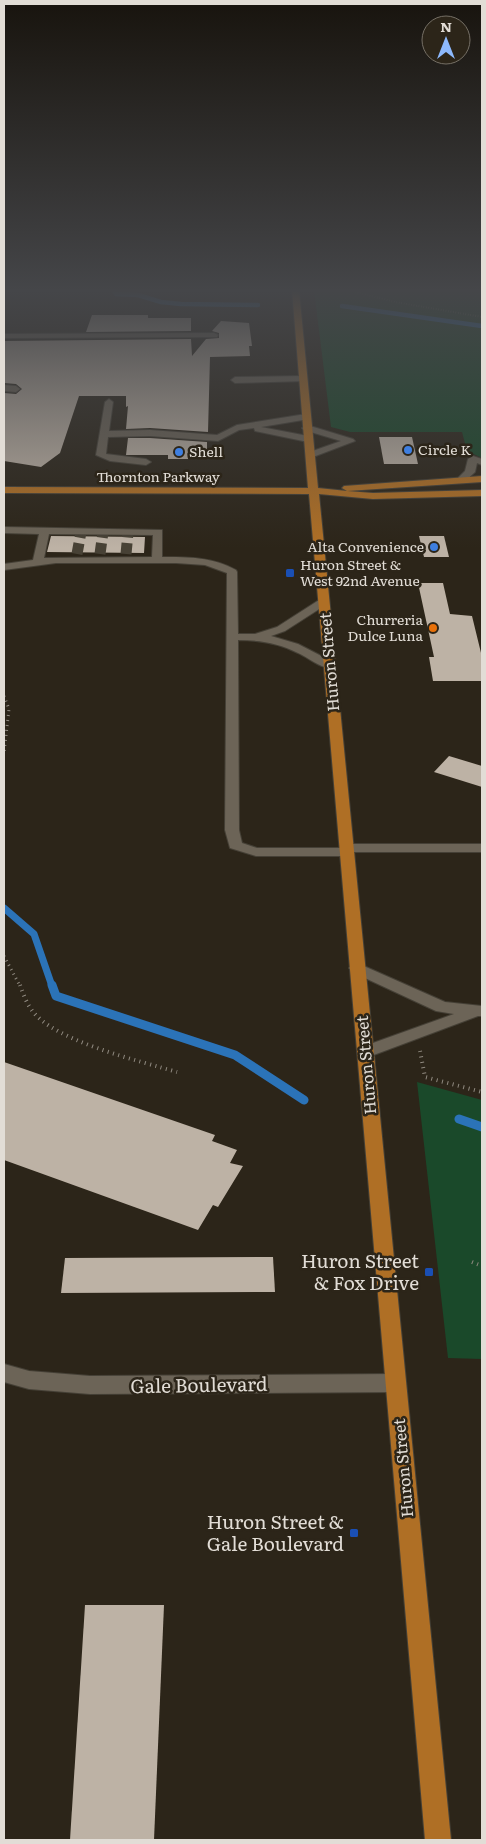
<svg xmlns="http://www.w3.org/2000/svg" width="486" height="1844" font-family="Literata,serif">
<rect width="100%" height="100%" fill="#2c2519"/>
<g fill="#1a492a">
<polygon points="314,290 482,290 482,458 467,451 462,432 350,432 331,427"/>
<polygon points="417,1082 482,1100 482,1359 448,1358"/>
</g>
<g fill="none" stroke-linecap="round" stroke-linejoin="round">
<g stroke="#2b73b8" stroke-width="4.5">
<polyline points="113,290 116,294 138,295 161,302 181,304 258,305"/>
<polyline points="342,306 482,326"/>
</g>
<polyline stroke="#2b73b8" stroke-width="7" points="4,908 34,934 52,986"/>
<g stroke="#2b73b8" stroke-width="9">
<polyline points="52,985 56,996 235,1055 304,1100"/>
<polyline points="459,1119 482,1127"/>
</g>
</g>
<g fill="#bdb2a5">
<polygon points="92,315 148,315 148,318 191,318 191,331 86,332"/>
<polygon points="221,321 249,323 252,346 249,346 250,356 210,357 208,432 150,428 126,429 128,406 126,407 126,396 79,396 60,453 41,467 4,461 4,393 16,394 22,389 16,384 4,383 4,341 191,339 192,356 206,339 219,338 219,333 212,331"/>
<polygon points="379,437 412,437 418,464 384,464"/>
<polygon points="128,438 150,438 207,442 207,455 189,455 188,459 168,459 168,455 126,455"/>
<polygon points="51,536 145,537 144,553 47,552"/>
<polygon points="419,536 444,536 449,557 424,557"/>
<polygon points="418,583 443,583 450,614 472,616 482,657 482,681 433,681 429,657 434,657"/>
<polygon points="449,756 482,766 482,787 434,772"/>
<polygon points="4,1062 215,1135 212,1141 237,1150 230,1163 243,1166 218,1207 213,1205 198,1230 4,1160"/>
<polygon points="273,1257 275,1292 61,1293 65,1258"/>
<polygon points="85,1605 164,1605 154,1840 70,1840"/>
</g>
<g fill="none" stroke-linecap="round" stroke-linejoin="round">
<g stroke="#474135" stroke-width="11" stroke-dasharray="11 5.5" stroke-linecap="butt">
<polyline points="77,554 81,532"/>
<polyline points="100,554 103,532"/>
<polyline points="126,554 128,533"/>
</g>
<defs>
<g id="minor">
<polygon points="214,333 218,335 217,337 4,338 4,334"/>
<polygon points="303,376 307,379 306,381 235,383 231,380 235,377"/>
<polygon points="4,385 16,386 20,389 16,392 4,391"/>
<polygon points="109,399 113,402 109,431 150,430 217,435 237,425 306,414 310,417 309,419 261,427 308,436 313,439 308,442 255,431 254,428 239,430 218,441 150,436 108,437 106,454 146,459 151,462 146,465 110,461 96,455 105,402"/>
<polygon points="307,425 353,439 355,441 313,457 307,457 307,453 341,441 304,430 302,428"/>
<polygon points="473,456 482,459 482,465 477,463 475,472 463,483 457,483 457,479 465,471 468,459"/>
<path d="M4 527 162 530V557C188 557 213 557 236 570L237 572 238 634H255L277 627 319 600H327L329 602 327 604 285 631 271 636 298 644 333 662 335 665 333 668C322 670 308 657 298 653 279 643 259 640 238 640L239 830 242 843 257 848H339L346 844H482V852H354L347 856H256L230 848 225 830 227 573 205 565 176 563H56L4 570V564L33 560 39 534 4 533ZM49 534 153 535 152 557 44 558Z"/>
<polygon points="357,963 445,1002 482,1006 482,1016 478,1016 371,1056 365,1058 359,1056 357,1052 359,1048 454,1014 436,1011 352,972 349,968 352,964"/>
<polygon points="4,1364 29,1371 90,1376 396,1374 403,1377 406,1383 403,1389 396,1392 90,1394 29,1389 4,1382"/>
</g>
<polygon id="major" points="292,290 299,290 318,488 347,491 342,488 344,486 482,476 482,482 347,491 373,493 482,490 482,496 373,499 319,494 451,1840 425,1840 309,494 4,493 4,487 308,488"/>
</defs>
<use href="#minor" stroke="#454036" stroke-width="2"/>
<use href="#major" stroke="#454036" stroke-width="2"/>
<polyline stroke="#908a80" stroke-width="2" stroke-dasharray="0.5 2" stroke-linecap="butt" points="348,290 395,302 482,317"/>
<g stroke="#908a80" stroke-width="3" stroke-dasharray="1 4" stroke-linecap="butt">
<polyline points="4,696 9,709 4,753"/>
<polyline points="4,956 20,986"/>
</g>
<g stroke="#908a80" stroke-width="4" stroke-dasharray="1 4.5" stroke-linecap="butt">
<path d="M20 985C23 993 26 1002 31 1009 52 1041 140 1061 177 1072"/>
<polyline points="420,1051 425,1077 482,1092"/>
<polyline points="472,1262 482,1266"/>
</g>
<use href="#minor" fill="#6c6457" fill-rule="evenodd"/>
<use href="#major" fill="#af6f25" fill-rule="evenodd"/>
</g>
<linearGradient id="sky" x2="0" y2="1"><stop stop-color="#18140e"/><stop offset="0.53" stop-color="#454649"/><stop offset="1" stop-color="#454649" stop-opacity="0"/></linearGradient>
<rect width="486" height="548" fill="url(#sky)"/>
<g fill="#3f7fe0" stroke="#2c2519" stroke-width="2">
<circle cx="408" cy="450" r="5"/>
<circle cx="179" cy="452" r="5"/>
<circle cx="434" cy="547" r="5"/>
</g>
<g fill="#1a4fb4" stroke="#2c2519" stroke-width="2">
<rect x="285" y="568" width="10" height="10" rx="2.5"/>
<rect x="424" y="1267" width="10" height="10" rx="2.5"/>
<rect x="349" y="1528" width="10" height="10" rx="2.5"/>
</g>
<circle fill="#e8710a" stroke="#2c2519" stroke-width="2" cx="433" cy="628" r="5"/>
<g text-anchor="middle" stroke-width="5" stroke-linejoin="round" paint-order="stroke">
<g font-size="14" fill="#e2ddd6" stroke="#2c2519" text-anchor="start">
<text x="418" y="455">Circle K</text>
<text x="189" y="457">Shell</text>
<text x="424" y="552" text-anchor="end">Alta Convenience</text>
<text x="300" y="570">Huron Street &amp;<tspan x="300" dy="16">West 92nd Avenue</tspan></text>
<text x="423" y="625" text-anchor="end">Churreria<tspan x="423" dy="16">Dulce Luna</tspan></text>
</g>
<g font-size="14" fill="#e2ddd6" stroke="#2c2519">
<text x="158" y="482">Thornton Parkway</text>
</g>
<g font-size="16" fill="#e2ddd6" stroke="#2c2519">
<text transform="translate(329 662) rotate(-95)" y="6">Huron Street</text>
<text transform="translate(366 1065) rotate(-95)" y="6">Huron Street</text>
<text transform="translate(403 1468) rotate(-95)" y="6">Huron Street</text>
</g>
<g font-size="19" fill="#e2ddd6" stroke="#2c2519" text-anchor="end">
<text x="419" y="1268">Huron Street<tspan x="419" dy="22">&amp; Fox Drive</tspan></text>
<text x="344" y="1529">Huron Street &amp;<tspan x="344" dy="22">Gale Boulevard</tspan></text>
</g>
<g font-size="19" fill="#e2ddd6" stroke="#2c2519">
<text transform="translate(199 1385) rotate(-1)" y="7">Gale Boulevard</text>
</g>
</g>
<rect width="486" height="1844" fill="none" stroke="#e2ddd6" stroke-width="10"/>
<g transform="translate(446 40)"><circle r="24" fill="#2c2519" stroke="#756f65"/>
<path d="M0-4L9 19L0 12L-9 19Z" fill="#8db9fc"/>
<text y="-8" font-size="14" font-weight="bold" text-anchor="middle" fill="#e2ddd6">N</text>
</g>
</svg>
